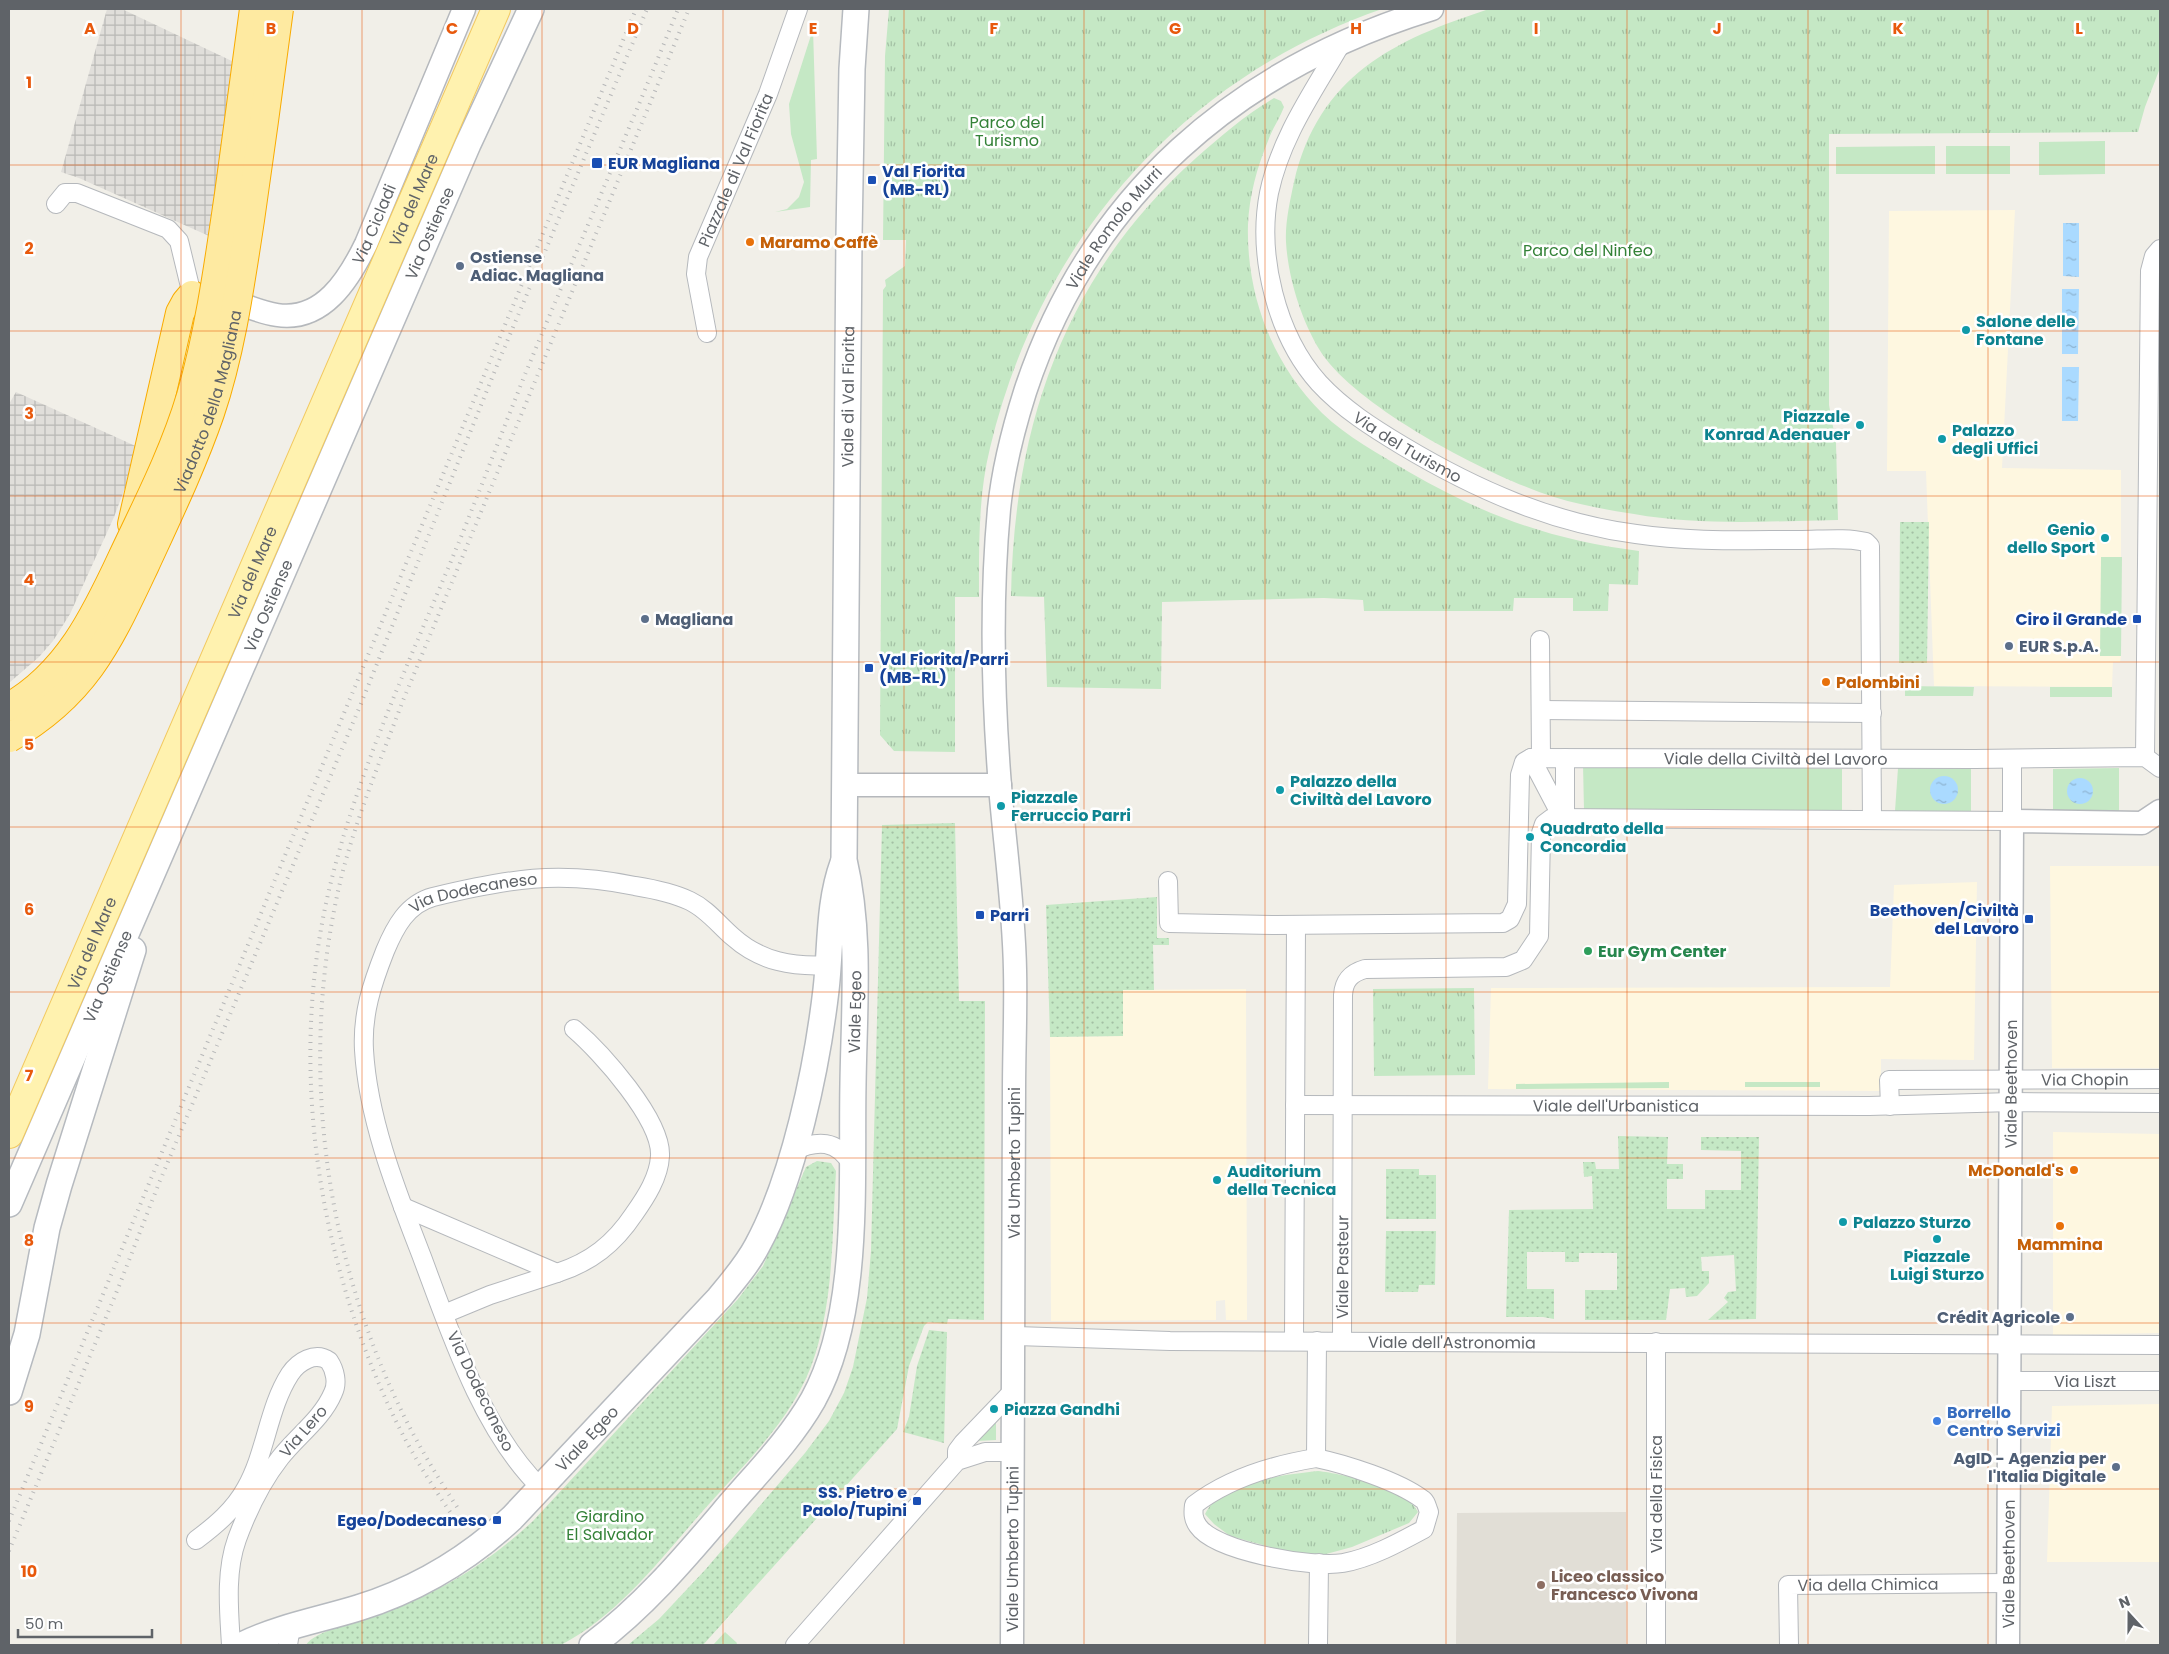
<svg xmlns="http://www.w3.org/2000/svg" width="2169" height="1654" font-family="Poppins,sans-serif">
<defs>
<pattern id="industrial-grid" width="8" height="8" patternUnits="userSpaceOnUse" patternTransform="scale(1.25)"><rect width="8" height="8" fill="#e0deda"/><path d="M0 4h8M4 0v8" fill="none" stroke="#b9b8b5"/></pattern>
<pattern id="park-tufts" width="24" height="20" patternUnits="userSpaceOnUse" patternTransform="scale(1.25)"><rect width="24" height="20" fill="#c5e8c5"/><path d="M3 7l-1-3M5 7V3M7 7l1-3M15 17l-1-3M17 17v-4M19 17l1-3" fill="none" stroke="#a3c0a4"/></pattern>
<pattern id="garden-dots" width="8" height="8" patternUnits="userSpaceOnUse" patternTransform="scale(1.25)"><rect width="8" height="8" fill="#c5e8c5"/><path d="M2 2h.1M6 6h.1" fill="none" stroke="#a3c0a4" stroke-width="1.8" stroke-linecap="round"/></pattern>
<pattern id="water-ripples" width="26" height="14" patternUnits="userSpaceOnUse" patternTransform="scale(1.25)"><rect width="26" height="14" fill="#aadaff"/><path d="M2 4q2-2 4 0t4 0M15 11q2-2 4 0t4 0" fill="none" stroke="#8eb4d2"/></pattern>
</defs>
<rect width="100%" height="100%" fill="#f1efe8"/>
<g fill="#fef7e0">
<polygon points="2015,210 2002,468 2121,470 2121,656 2120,662 2113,662 2112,687 1934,686 1926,471 1887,471 1889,211"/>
<polygon points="2050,866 2160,866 2160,1068 2052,1068"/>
<polygon points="1977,882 1974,1060 1881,1059 1881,1091 1488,1089 1491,988 1890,987 1894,885"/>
<polygon points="1246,989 1247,1320 1226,1320 1225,1300 1216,1301 1216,1320 1051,1321 1050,1037 1123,1036 1123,990"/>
<polygon points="2053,1132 2160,1134 2160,1333 2053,1335"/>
<polygon points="2160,1404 2160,1562 2047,1562 2052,1406"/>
</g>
<g fill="url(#industrial-grid)">
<polygon points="107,9 122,9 234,62 209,236 79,178 61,172"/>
<polygon points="16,392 140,448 114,517 70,614 53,641 39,657 9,683 9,404"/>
</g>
<polygon fill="#e1ded6" points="1626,1512 1626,1645 1456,1645 1457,1513"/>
<g fill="#c5e8c5">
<polygon points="813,29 817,159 811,160 810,207 775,212 787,209 799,197 804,182 791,134 789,104"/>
<polygon points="2105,141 2105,174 2039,175 2039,142"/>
<polygon points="1935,146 1935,174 1836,174 1836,147"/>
<rect x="1946" y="146" width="64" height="28"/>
<polygon points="2101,557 2122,557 2121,656 2100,656"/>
<polygon points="1905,686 1974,687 1973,696 1905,696"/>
<rect x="2050" y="687" width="62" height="10"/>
<polygon points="1583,764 1842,769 1842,812 1584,810"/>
<polygon points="1898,768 1971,769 1971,811 1895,811"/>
<polygon points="2119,768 2119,815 2053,815 2053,769"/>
<polygon points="1669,1082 1669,1088 1516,1089 1516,1084"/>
<rect x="1745" y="1082" width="75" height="5"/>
<polygon points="996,1420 996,1440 976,1441"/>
<polygon points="725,1632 737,1643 736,1645 713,1645"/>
</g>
<g fill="url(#park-tufts)">
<path d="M889 9H1382C1181 79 1039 241 990 448 978 496 979 548 979 597H955V752L894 751 880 735 883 290 886 286 885 280 905 266 906 240H883L885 56Z"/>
<path d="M1489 9H2160V68L2145 107 2138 132 1829 134V405L1836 443 1838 520C1770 521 1701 526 1634 514 1607 510 1580 505 1554 497 1490 477 1353 406 1319 349 1301 319 1288 277 1286 242 1285 223 1290 201 1294 182 1319 75 1394 40 1489 9Z"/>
<path d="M1274 98 1281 101 1284 107C1280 118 1272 129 1268 141 1257 167 1249 197 1248 225 1246 294 1272 364 1322 413 1347 437 1379 454 1409 472 1485 516 1552 540 1639 551L1638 585 1609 584 1608 611H1573V598H1514L1513 611H1364L1363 600 1324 598 1162 602 1161 689 1047 687 1044 597 1011 596C1014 424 1065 275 1196 158 1221 136 1245 115 1274 98Z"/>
<polygon points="1474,988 1475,1075 1374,1076 1373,989"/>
<path d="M1318 1471C1343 1474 1407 1487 1418 1512L1409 1523 1352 1547 1319 1556 1281 1550 1230 1536 1214 1524 1205 1514C1222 1481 1284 1475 1318 1471Z"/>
</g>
<g fill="url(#garden-dots)">
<polygon points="1900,522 1929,522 1927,663 1899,663"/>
<polygon points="955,823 959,1001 985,1001 984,1320 948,1319 947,1324 928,1322 924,1326 909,1366 897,1429 703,1645 628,1645 659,1619 705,1570 805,1453 829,1421 844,1393 853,1367 867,1298 871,1251 882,825"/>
<polygon points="1157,897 1157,938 1169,938 1169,945 1153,945 1154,990 1123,990 1123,1036 1050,1037 1046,905"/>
<polygon points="1618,1136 1668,1137 1667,1164 1683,1164 1683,1179 1667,1179 1667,1209 1705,1209 1705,1190 1741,1190 1741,1151 1701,1150 1701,1137 1759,1137 1756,1319 1708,1320 1728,1302 1724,1298 1728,1292 1736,1291 1734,1255 1701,1257 1702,1271 1709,1271 1709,1283 1697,1296 1686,1297 1685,1288 1670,1289 1666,1320 1585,1320 1585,1290 1617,1290 1617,1253 1579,1253 1579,1262 1565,1262 1565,1252 1527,1252 1527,1289 1554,1289 1554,1319 1543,1317 1506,1317 1509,1210 1593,1209 1592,1176 1584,1177 1583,1162 1595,1162 1596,1169 1619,1169"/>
<path d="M817 1161 831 1163 836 1171C832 1233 834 1295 815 1355 796 1417 743 1465 701 1513 659 1561 618 1615 561 1645H306C314 1631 358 1622 375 1616 439 1593 483 1567 533 1521L738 1299 763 1266 806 1167Z"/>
<polygon points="1386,1169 1419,1169 1419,1175 1436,1175 1436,1219 1386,1219"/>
<polygon points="1386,1231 1436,1231 1435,1285 1419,1285 1418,1292 1385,1292"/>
<polygon points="929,1330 947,1332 944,1443 903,1432 909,1417 917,1366"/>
</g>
<g fill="url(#water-ripples)">
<polygon points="2063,223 2079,223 2079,277 2063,276"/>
<polygon points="2062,289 2079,289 2078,354 2062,354"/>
<polygon points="2062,367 2079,367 2078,421 2062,421"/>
<circle cx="1944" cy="790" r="14"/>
<circle cx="2080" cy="791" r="13"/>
</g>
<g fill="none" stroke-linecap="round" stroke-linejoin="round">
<defs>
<g id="minor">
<path id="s1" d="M1342 42C1314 91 1281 136 1269 193 1257 255 1276 335 1319 383 1343 409 1373 428 1403 446 1475 489 1551 523 1636 534 1690 542 1744 540 1799 540 1821 540 1846 537 1866 542L1870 546 1872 820"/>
<polyline points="56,204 65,193 77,193 168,229 179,241 192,295"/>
<path id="s2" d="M707 333 696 274 698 257 768 94 798 9"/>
<polyline points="1540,640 1541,758"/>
<polyline points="1541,710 1872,713"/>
<polyline points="2145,757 2150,271 2154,256 2160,249"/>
<polyline points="1531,758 1562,817"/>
<polyline points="1565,758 1565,817"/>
<path id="s3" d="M1168 881 1169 923 1276 925 1503 923 1510 919 1517 904 1520 775 1524 762 1531 758 1975 759 2145 757 2160 768"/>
<path id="s4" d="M1295 1105 1869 1106 2012 1102 2160 1103"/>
<path id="s5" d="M1890 1106 1889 1080 2160 1079"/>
<path d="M793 1151C817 1140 837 1139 852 1165"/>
<polyline points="403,1207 557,1273 490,1295 444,1314"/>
<path d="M557 1273C591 1262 614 1244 634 1214 646 1197 659 1177 660 1156 662 1120 601 1052 574 1029"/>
<path id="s6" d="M1014 1336 1170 1341 2160 1345"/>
<polyline points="1294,1340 1296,925"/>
<path id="s7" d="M1342 1341 1343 995C1344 980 1351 973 1365 969L1506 967 1523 960 1539 936 1541 833 1544 824 1552 818 2012 821V759"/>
<path id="s8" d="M2009 1381H2160"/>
<path d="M1316 1458C1345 1464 1398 1481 1422 1499 1426 1501 1427 1507 1429 1512L1424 1529C1400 1542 1371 1558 1343 1563 1313 1568 1216 1552 1198 1526 1193 1519 1193 1513 1194 1505 1229 1478 1273 1465 1316 1458Z"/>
<polyline points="1316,1458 1317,1341"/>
<polyline points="957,1461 957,1451 963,1443 1012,1392"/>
<path id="s9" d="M541 1488C483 1432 450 1332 422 1257 397 1192 368 1120 364 1050 362 1014 372 984 385 951 395 927 407 904 433 897 508 879 558 870 635 886 654 889 673 893 690 901 707 909 719 925 733 937 761 962 793 967 829 965"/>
<path d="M196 1540C216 1525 234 1510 246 1488 266 1453 268 1408 290 1374 298 1362 315 1351 329 1361 335 1370 338 1383 333 1393 322 1419 297 1436 280 1458 262 1481 247 1512 237 1539 225 1572 229 1611 231 1645"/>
<polyline points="288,1645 291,1626"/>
<polyline points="795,1645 957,1461 985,1452 1013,1452"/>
<polyline points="1318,1645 1319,1563"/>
<polyline points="1656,1645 1656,1342"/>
<path id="s10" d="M1789 1645 1788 1585 2008 1583"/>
</g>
<g id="tertiary">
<path id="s11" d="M222 297C239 303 258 312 277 315 323 322 349 279 366 244L464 9"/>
<polyline points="846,785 1000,785"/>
<path id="s12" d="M1012 1645C1012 1460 1014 1275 1014 1091 1014 1050 1016 1010 1015 970 1014 909 1005 847 1000 786 993 698 991 596 999 509 1003 469 1013 430 1025 392 1090 194 1237 69 1432 9"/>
<path id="s13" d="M2008 1645 2012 821 2142 823 2160 811"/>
</g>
<g id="secondary">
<path id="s14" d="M9 1204 468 144 531 9"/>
<polyline points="9,1392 27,1334 47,1228 59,1185 133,950"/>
<path id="s15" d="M242 1645C279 1627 319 1620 358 1608 416 1590 468 1559 512 1518L719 1298C733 1281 747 1265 757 1246 794 1178 817 1067 826 990 831 947 828 904 843 863"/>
<path id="s16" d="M592 1645C641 1609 683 1560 722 1514 753 1477 789 1442 813 1400 861 1313 851 1182 853 1084 854 1010 861 933 844 860L849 236 852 69 856 9"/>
</g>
<g id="primary">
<path id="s17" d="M9 1134 496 9"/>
</g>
<polyline id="trunk" points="132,524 180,313 186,302 192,295"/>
</defs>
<use href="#minor" stroke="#b5b8bc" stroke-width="20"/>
<use href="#tertiary" stroke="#b5b8bc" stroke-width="25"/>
<use href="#secondary" stroke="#b6babf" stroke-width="28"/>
<use href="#primary" stroke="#f2c960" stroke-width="30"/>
<use href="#trunk" stroke="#f9ab00" stroke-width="30"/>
<use href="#minor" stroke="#fff" stroke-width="18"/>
<use href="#tertiary" stroke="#fff" stroke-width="22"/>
<use href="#secondary" stroke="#fff" stroke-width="25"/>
<use href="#primary" stroke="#fff2af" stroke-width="28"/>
<use href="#trunk" stroke="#feeaa1" stroke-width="28"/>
<g stroke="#b6b7b8" stroke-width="4" stroke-dasharray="1 6" stroke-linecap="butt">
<path d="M457 1507C437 1476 418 1445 402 1412 325 1254 300 1068 337 896 351 830 378 767 402 703L689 9"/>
<path d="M450 1512C429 1481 409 1449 393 1415 317 1255 288 1064 329 890 358 768 414 652 461 537 483 482 504 427 526 372 576 251 629 131 678 9"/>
<polyline points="9,1521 636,9"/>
<polyline points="9,1551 119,1286 159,1183 360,706 498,363 647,9"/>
</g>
<defs>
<g id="trunk-bridge">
<path d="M9 707C67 674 95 616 122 558 147 505 174 453 191 396 210 330 219 262 229 194 237 132 246 71 254 9"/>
<path id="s18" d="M9 738C86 694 109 641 145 565 168 515 192 465 210 413 231 351 240 285 250 220 260 150 270 79 279 9"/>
</g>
</defs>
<use href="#trunk-bridge" stroke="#f9ab00" stroke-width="30" stroke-linecap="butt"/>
<use href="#trunk-bridge" stroke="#feeaa1" stroke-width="28"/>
</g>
<path fill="none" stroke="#e8590c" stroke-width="1" stroke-opacity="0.55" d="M181 9V1645M362 9V1645M542 9V1645M723 9V1645M904 9V1645M1084 9V1645M1265 9V1645M1446 9V1645M1627 9V1645M1808 9V1645M1988 9V1645M9 165H2160M9 331H2160M9 496H2160M9 662H2160M9 827H2160M9 992H2160M9 1158H2160M9 1323H2160M9 1489H2160"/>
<g fill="#1a4fb4" stroke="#fff" stroke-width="2">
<rect x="591" y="157" width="12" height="12" rx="2.5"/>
<rect x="867" y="175" width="10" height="10" rx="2.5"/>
<rect x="2132" y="614" width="10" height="10" rx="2.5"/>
<rect x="864" y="663" width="10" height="10" rx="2.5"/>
<rect x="975" y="910" width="10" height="10" rx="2.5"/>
<rect x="2024" y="914" width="10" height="10" rx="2.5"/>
<rect x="912" y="1496" width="10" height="10" rx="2.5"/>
<rect x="492" y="1515" width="10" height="10" rx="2.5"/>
</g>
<g fill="#e8710a" stroke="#fff" stroke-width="2">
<circle cx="750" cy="242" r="5"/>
<circle cx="1826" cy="682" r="5"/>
<circle cx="2074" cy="1170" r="5"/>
<circle cx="2060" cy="1226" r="5"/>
</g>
<g fill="#5c6f8a" stroke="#fff" stroke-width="2">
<circle cx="460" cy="266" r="5"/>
<circle cx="645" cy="619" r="5"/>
<circle cx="2009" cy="646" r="5"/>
<circle cx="2070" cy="1317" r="5"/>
<circle cx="2116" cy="1467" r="5"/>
</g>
<g fill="#0f9aa8" stroke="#fff" stroke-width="2">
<circle cx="1966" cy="330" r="5"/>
<circle cx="1860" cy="425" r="5"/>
<circle cx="1942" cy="439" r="5"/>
<circle cx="2105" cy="538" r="5"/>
<circle cx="1280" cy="790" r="5"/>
<circle cx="1001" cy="806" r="5"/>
<circle cx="1530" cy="837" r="5"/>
<circle cx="1217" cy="1180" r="5"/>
<circle cx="1843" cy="1222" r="5"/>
<circle cx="1937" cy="1239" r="5"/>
<circle cx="994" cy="1409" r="5"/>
</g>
<circle fill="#2e9e5b" stroke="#fff" stroke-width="2" cx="1588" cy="951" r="5"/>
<circle fill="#3f7fe0" stroke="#fff" stroke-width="2" cx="1937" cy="1421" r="5"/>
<circle fill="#8d6e63" stroke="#fff" stroke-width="2" cx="1541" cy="1585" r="5"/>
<g text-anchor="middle" stroke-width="5" stroke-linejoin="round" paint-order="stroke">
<g font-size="16" fill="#348238" stroke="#fff">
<text x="1007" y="128">Parco del<tspan x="1007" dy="18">Turismo</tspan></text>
<text x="1588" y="256">Parco del Ninfeo</text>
<text x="610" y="1522">Giardino<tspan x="610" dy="18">El Salvador</tspan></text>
</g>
<g font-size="16" font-weight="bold" fill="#164399" stroke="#fff" text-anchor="start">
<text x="608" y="169">EUR Magliana</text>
<text x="882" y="177">Val Fiorita<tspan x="882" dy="18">(MB-RL)</tspan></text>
<text x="2127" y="625" text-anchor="end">Ciro il Grande</text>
<text x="879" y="665">Val Fiorita/Parri<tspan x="879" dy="18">(MB-RL)</tspan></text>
<text x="2019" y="916" text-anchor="end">Beethoven/Civiltà<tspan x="2019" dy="18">del Lavoro</tspan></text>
<text x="990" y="921">Parri</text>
<text x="907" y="1498" text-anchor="end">SS. Pietro e<tspan x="907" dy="18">Paolo/Tupini</tspan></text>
<text x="487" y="1526" text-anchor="end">Egeo/Dodecaneso</text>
</g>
<g font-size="16" fill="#5f6368" stroke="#fff">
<text dy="6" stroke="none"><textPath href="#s2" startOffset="172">Piazzale di Val Fiorita</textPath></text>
<text dy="6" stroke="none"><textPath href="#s17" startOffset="1018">Via del Mare</textPath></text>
<text dy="6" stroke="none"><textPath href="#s11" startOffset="202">Via Cicladi</textPath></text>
<text dy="6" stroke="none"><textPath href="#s12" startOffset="1445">Viale Romolo Murri</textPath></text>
<text dy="6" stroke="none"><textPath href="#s14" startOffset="1058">Via Ostiense</textPath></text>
<text dy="6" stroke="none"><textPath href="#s16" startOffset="1341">Viale di Val Fiorita</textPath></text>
<text dy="6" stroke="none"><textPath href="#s18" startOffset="400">Viadotto della Magliana</textPath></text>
<text dy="6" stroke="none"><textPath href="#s1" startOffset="481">Via del Turismo</textPath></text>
<text dy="6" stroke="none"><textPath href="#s17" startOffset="612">Via del Mare</textPath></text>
<text dy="6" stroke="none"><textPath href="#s14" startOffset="652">Via Ostiense</textPath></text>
<text dy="6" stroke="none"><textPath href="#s3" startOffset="796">Viale della Civiltà del Lavoro</textPath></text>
<text dy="6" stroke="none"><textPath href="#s9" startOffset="695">Via Dodecaneso</textPath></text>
<text dy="6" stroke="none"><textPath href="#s17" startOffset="208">Via del Mare</textPath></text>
<text dy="6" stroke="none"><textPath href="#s14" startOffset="248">Via Ostiense</textPath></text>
<text dy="6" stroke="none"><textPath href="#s16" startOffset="725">Viale Egeo</textPath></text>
<text dy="6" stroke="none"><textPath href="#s5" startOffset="222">Via Chopin</textPath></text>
<text dy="6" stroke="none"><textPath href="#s13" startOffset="561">Viale Beethoven</textPath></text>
<text dy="6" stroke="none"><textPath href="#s4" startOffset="321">Viale dell'Urbanistica</textPath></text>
<text dy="6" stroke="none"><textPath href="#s12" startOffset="482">Via Umberto Tupini</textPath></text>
<text dy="6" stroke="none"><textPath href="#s7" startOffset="74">Viale Pasteur</textPath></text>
<text dy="6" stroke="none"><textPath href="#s6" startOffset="438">Viale dell'Astronomia</textPath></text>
<text dy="6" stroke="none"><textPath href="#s8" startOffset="76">Via Liszt</textPath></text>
<text transform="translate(481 1391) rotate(64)" y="6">Via Dodecaneso</text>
<text transform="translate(303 1431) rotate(-49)" y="6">Via Lero</text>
<text dy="6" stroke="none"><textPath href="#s15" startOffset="411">Viale Egeo</textPath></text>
<text transform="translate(1656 1494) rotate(-90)" y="6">Via della Fisica</text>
<text dy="6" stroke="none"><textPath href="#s12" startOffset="96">Viale Umberto Tupini</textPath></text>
<text dy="6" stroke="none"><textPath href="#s13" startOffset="81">Viale Beethoven</textPath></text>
<text dy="6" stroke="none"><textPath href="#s10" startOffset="140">Via della Chimica</textPath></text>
</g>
<g font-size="16" font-weight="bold" fill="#c56008" stroke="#fff" text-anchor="start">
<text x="760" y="248">Maramo Caffè</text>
<text x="1836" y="688">Palombini</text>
<text x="2064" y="1176" text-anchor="end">McDonald's</text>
<text x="2060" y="1250" text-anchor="middle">Mammina</text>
</g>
<g font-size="16" font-weight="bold" fill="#4e5e75" stroke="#fff" text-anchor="start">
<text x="470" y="263">Ostiense<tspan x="470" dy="18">Adiac. Magliana</tspan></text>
<text x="655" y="625">Magliana</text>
<text x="2019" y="652">EUR S.p.A.</text>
<text x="2060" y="1323" text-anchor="end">Crédit Agricole</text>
<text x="2106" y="1464" text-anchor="end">AgID - Agenzia per<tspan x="2106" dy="18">l'Italia Digitale</tspan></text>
</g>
<g font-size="16" font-weight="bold" fill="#0d838f" stroke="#fff" text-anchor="start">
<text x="1976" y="327">Salone delle<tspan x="1976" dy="18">Fontane</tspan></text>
<text x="1850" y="422" text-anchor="end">Piazzale<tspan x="1850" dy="18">Konrad Adenauer</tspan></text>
<text x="1952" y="436">Palazzo<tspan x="1952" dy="18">degli Uffici</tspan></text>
<text x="2095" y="535" text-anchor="end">Genio<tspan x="2095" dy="18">dello Sport</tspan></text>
<text x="1290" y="787">Palazzo della<tspan x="1290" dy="18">Civiltà del Lavoro</tspan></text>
<text x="1011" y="803">Piazzale<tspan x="1011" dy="18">Ferruccio Parri</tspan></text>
<text x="1540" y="834">Quadrato della<tspan x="1540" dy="18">Concordia</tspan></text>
<text x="1227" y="1177">Auditorium<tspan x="1227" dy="18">della Tecnica</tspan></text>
<text x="1853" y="1228">Palazzo Sturzo</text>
<text x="1937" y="1262" text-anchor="middle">Piazzale<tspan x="1937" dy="18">Luigi Sturzo</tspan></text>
<text x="1004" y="1415">Piazza Gandhi</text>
</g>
<g font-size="16" font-weight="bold" fill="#27864d" stroke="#fff" text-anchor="start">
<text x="1598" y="957">Eur Gym Center</text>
</g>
<g font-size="16" font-weight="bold" fill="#366cbe" stroke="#fff" text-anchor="start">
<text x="1947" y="1418">Borrello<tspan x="1947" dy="18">Centro Servizi</tspan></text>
</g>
<g font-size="16" font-weight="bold" fill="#785e54" stroke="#fff" text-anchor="start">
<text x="1551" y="1582">Liceo classico<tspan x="1551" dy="18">Francesco Vivona</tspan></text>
</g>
</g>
<g font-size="16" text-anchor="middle" font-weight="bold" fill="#e8590c" stroke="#fff" stroke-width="5" stroke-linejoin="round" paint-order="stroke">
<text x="90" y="34">A</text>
<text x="271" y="34">B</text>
<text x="452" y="34">C</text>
<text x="633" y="34">D</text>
<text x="813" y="34">E</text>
<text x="994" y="34">F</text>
<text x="1175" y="34">G</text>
<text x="1356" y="34">H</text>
<text x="1536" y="34">I</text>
<text x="1717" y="34">J</text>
<text x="1898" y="34">K</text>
<text x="2079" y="34">L</text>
<text x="29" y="88">1</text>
<text x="29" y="254">2</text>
<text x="29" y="419">3</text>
<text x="29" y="585">4</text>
<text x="29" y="750">5</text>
<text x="29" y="915">6</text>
<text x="29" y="1081">7</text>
<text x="29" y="1246">8</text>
<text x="29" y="1412">9</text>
<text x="29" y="1577">10</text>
</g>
<rect width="2169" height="1654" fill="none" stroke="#5f6368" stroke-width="20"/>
<g transform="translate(2129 1614) rotate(339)" stroke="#ffffff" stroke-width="4" paint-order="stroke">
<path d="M0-4L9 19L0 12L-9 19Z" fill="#5f6368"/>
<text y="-8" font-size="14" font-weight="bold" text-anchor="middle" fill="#5f6368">N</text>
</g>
<path d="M18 1629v8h134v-8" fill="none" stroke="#5f6368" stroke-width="2.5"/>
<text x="25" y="1629" font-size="15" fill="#5f6368" stroke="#ffffff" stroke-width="4" paint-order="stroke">50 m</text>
</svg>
